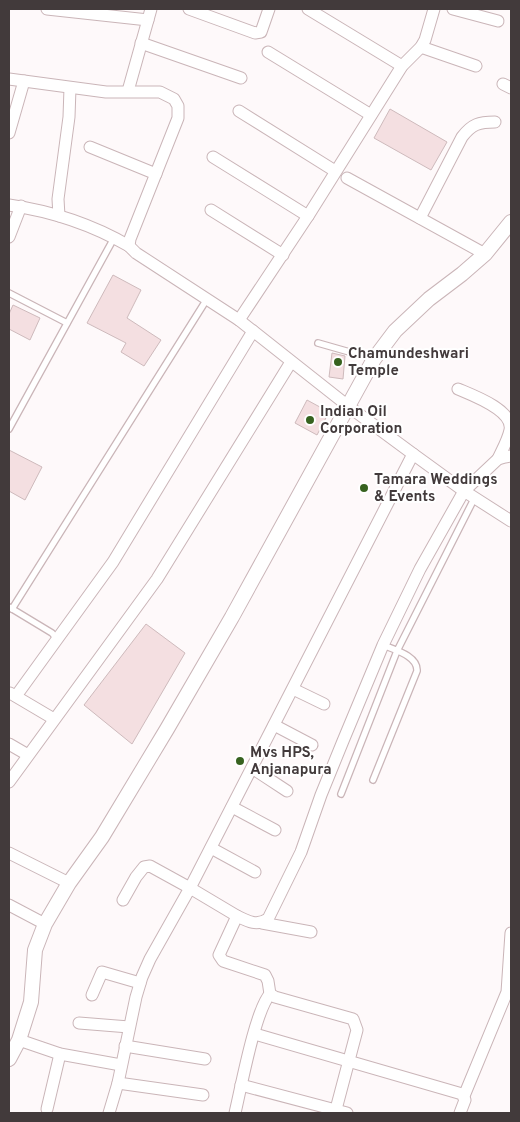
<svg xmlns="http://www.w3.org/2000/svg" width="520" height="1122" font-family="Overpass,sans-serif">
<rect width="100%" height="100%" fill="#fef9fa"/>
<g fill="#f4dfe1" stroke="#cebabc">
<polygon points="390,109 447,142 431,170 374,138"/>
<polygon points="113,275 141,290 127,318 161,340 144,366 121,352 126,343 87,323"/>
<polygon points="13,305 40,318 30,340 9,329 9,314"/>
<polygon points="332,353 345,356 343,379 329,377"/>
<polygon points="307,400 329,412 317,435 295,423"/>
<polygon points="9,450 42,467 25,500 9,491"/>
<polygon points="146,624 185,653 132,744 84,705"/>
</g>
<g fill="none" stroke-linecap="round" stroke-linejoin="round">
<defs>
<g id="service">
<polyline points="9,293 67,323"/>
<polyline points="318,343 374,359"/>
<polyline points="9,429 114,238"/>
<polyline points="9,607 52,633 57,639"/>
<polyline points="12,609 207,299"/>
<path d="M373 780 417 671C418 656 395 650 383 645"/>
<polyline points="341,794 397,651 475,497"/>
</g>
<g id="minor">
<polyline points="47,9 148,20"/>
<polyline points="189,9 255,33 261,32 269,9"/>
<polyline points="308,9 402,66"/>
<polyline points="453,9 498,21"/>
<polyline points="141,43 241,78"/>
<polyline points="421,47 476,66"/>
<polyline points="268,52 371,115"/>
<polyline points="9,79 106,92 160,92 174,99 178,106 178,118 130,239 129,246 136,253 239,320 348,406 413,454 464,491 511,521"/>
<polyline points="503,84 511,88"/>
<polyline points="128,91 151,9"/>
<polyline points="239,111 335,171"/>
<polyline points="9,133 24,81"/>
<polyline points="90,147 156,174"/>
<polyline points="213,157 308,216"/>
<polyline points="347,178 485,254"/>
<path d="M9 205C50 211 93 225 129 246"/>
<polyline points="211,210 283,255"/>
<polyline points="59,216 58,199 69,117 70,88"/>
<path d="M420 218 462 137C472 124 479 122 495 122"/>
<polyline points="9,237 21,206"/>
<polyline points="239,320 308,216 402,66 421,47 425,40 434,9"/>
<path d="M458 389C472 395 514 410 510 430 508 440 502 450 498 459"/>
<polyline points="293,689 324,704"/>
<polyline points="10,693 54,719"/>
<polyline points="16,696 113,562 253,331"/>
<polyline points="274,725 312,745"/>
<polyline points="9,744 28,755"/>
<polyline points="252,768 287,791"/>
<polyline points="9,782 157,579 291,362"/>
<polyline points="232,807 275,830"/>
<polyline points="211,848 255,872"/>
<polyline points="9,853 69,883"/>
<polyline points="123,900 136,877 144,867 150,866 190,888 413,454"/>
<polyline points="9,905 45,924"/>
<polyline points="262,923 311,932"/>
<polyline points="92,995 102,972 140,983"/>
<polyline points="79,1023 129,1027"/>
<polyline points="255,1034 462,1094 465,1100 460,1113"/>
<polyline points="19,1040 60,1054 121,1065"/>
<polyline points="125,1046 205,1059"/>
<polyline points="118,1083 203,1095"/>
<polyline points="241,1085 347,1113"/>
<polyline points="464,1096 507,992 511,933"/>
<polyline points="47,1109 60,1054"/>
<polyline points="109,1113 118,1083 136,997 142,977 150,959 190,888 237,916"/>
<path d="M235 1113C241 1088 255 1011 270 994"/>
<path d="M335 1113 357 1030 353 1019 275 997 270 994 268 981 265 975 223 961 219 955 237 916C249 922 257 926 268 919L301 852 321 795 343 741 383 645 420 569 464 491 498 459 505 457 511 456"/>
</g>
<polyline id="tertiary" points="9,1059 19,1040 31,1002 35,950 45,924 69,883 102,837 167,729 232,617 374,359 395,331 429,299 462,274 485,254 511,222"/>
</defs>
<use href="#service" stroke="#cab5b8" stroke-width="8"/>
<use href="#minor" stroke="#cab5b8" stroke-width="13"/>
<use href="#tertiary" stroke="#cab5b8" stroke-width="16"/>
<use href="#service" stroke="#fff" stroke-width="5.5"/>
<use href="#minor" stroke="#fff" stroke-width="11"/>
<use href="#tertiary" stroke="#fff" stroke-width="14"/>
</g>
<g fill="#37621f" stroke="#fff" stroke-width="2">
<circle cx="338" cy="362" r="5"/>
<circle cx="310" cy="420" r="5"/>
<circle cx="364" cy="488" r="5"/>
<circle cx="240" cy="761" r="5"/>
</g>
<g text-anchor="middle" stroke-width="4" stroke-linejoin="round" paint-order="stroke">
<g font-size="15" font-weight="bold" fill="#423a3b" stroke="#fff" text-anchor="start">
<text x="348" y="358">Chamundeshwari<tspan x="348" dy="17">Temple</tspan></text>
<text x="320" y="416">Indian Oil<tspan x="320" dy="17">Corporation</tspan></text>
<text x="374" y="484">Tamara Weddings<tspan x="374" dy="17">&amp; Events</tspan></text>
<text x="250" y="757">Mvs HPS,<tspan x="250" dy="17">Anjanapura</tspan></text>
</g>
</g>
<rect width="520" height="1122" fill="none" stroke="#423a3b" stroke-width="20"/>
</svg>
